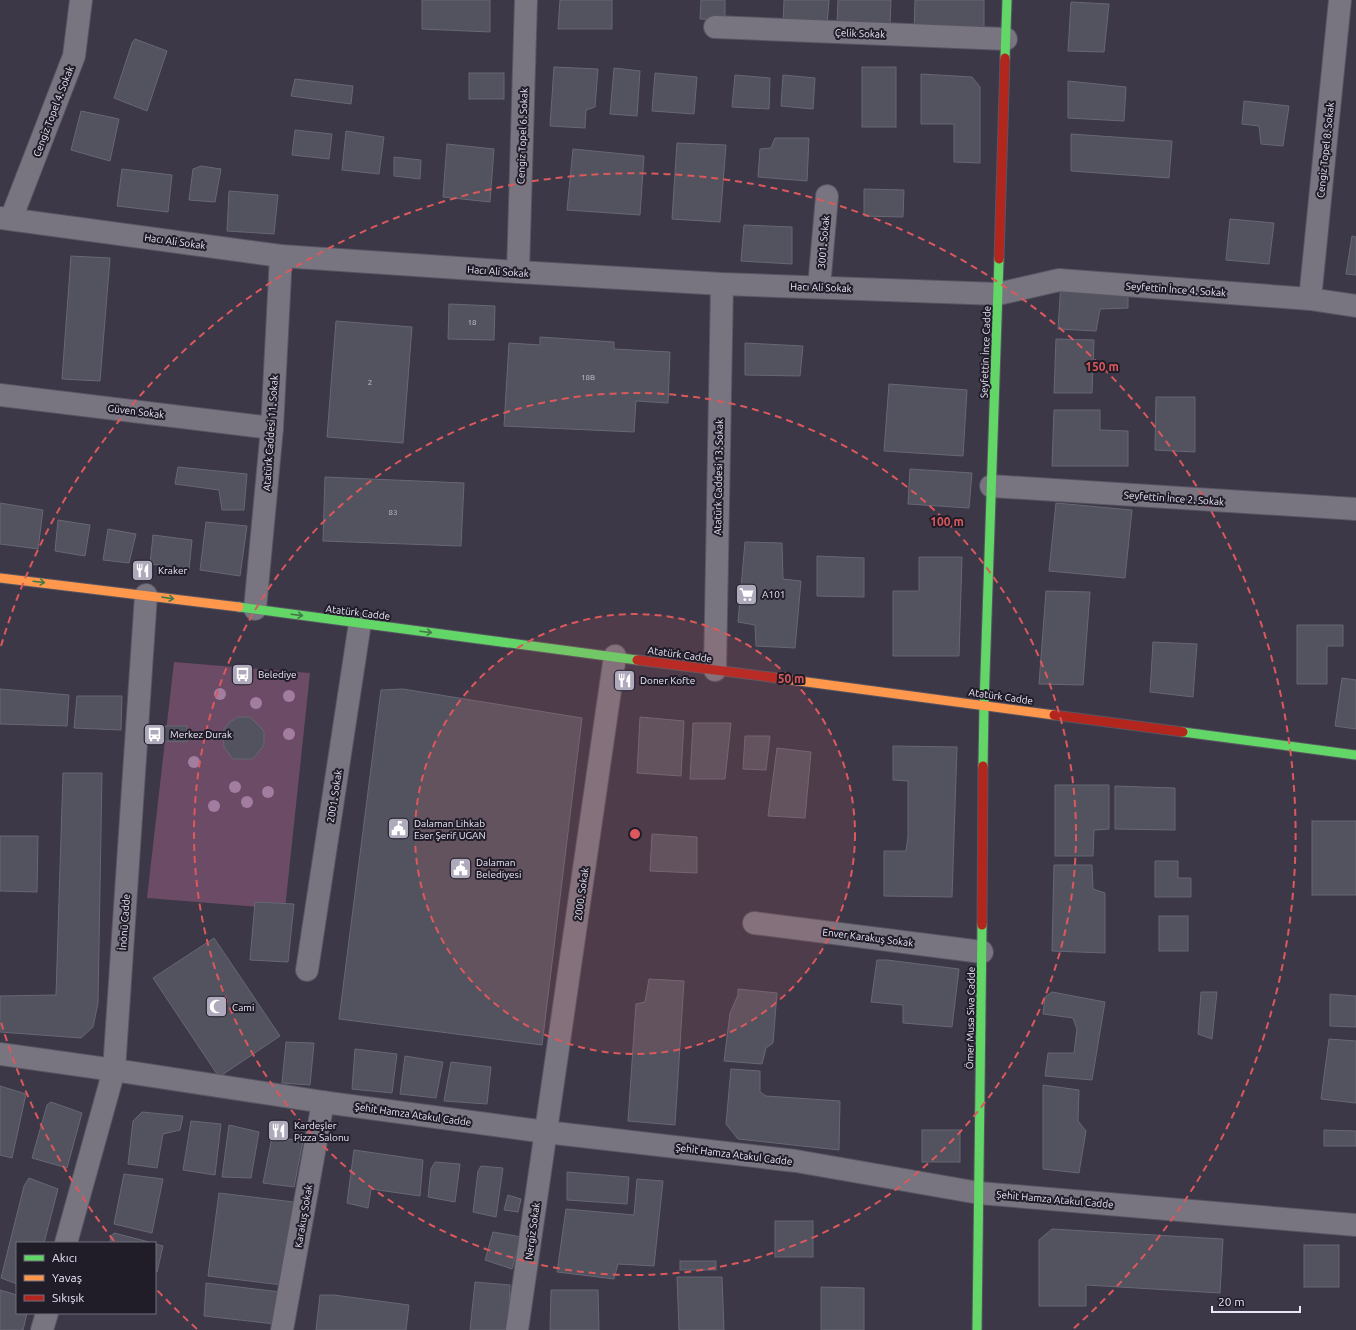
<svg xmlns="http://www.w3.org/2000/svg" width="1356" height="1330" font-family="Ubuntu,sans-serif">
<rect width="100%" height="100%" fill="#3c3848"/>
<polygon fill="#6b4b65" points="174,662 310,673 285,909 147,898"/>
<g fill="#53535f" stroke="#676775">
<polygon points="422,0 490,0 490,32 422,29"/>
<polygon points="560,0 612,0 612,29 558,29"/>
<polygon points="701,0 725,0 725,20 700,19"/>
<polygon points="784,0 829,0 827,26 783,25"/>
<polygon points="838,0 891,0 890,24 837,24"/>
<polygon points="915,0 984,0 984,26 972,36 914,36"/>
<polygon points="1071,2 1109,4 1104,52 1068,51"/>
<polygon points="135,39 167,51 147,111 114,98 132,43"/>
<polygon points="554,67 598,69 595,107 586,110 585,128 550,126"/>
<rect x="862" y="67" width="34" height="60"/>
<polygon points="614,68 640,71 637,116 610,114"/>
<rect x="469" y="73" width="35" height="26"/>
<polygon points="655,73 697,77 694,114 652,111"/>
<polygon points="921,74 972,77 980,87 980,163 954,162 954,124 921,124"/>
<polygon points="735,75 770,78 769,109 732,107"/>
<polygon points="783,75 815,78 813,109 781,106"/>
<polygon points="295,79 353,86 351,104 291,96"/>
<polygon points="1068,81 1126,87 1124,121 1068,118"/>
<polygon points="1244,101 1289,106 1283,146 1261,144 1259,126 1242,124"/>
<polygon points="81,111 119,119 110,161 71,150"/>
<polygon points="295,130 332,134 329,159 292,155"/>
<polygon points="346,131 384,137 379,174 342,170"/>
<polygon points="1071,134 1172,141 1169,178 1071,171"/>
<polygon points="775,138 809,138 807,181 758,177 760,149 771,148"/>
<polygon points="677,143 726,145 720,222 672,219"/>
<polygon points="447,144 494,149 490,202 443,197"/>
<polygon points="573,149 644,156 640,215 567,210"/>
<polygon points="394,157 421,160 420,179 394,176"/>
<polygon points="201,166 221,169 215,202 189,200 193,169"/>
<polygon points="122,169 172,175 168,212 117,206"/>
<polygon points="864,189 904,190 903,217 864,216"/>
<polygon points="229,191 278,195 274,234 227,231"/>
<polygon points="1230,219 1274,223 1269,264 1226,260"/>
<polygon points="744,225 792,227 792,264 741,261"/>
<polygon points="1352,236 1356,237 1356,275 1346,274"/>
<polygon points="71,256 110,258 100,381 62,379"/>
<polygon points="1061,282 1128,288 1128,308 1100,309 1096,331 1058,329"/>
<polygon points="449,304 495,306 494,340 448,339"/>
<polygon points="336,321 412,327 403,443 327,437"/>
<polygon points="540,337 614,342 614,349 670,352 668,403 636,401 634,432 504,426 509,343 540,345"/>
<polygon points="1056,339 1094,340 1092,393 1054,393"/>
<polygon points="745,343 803,346 800,376 745,375"/>
<polygon points="889,384 967,390 963,456 884,451"/>
<polygon points="1156,397 1195,397 1195,452 1155,450"/>
<polygon points="1054,410 1100,410 1100,430 1128,431 1128,466 1052,466"/>
<polygon points="178,467 247,474 244,510 222,510 219,490 175,484"/>
<polygon points="910,469 972,473 969,508 908,504"/>
<polygon points="325,477 464,483 461,546 323,541"/>
<polygon points="0,503 43,510 38,549 0,544"/>
<polygon points="1056,503 1132,510 1125,578 1049,571"/>
<polygon points="58,520 90,525 85,556 55,551"/>
<polygon points="206,522 247,526 240,576 200,570"/>
<polygon points="108,529 136,534 129,563 103,560"/>
<polygon points="153,535 192,540 189,569 150,564"/>
<polygon points="745,542 782,543 783,579 801,581 795,648 756,646 755,625 738,622"/>
<polygon points="817,556 864,558 864,597 817,596"/>
<polygon points="919,557 962,557 959,656 893,656 893,591 919,591"/>
<polygon points="1046,591 1090,592 1083,685 1039,684"/>
<polygon points="1297,625 1343,625 1343,646 1327,646 1327,684 1297,684"/>
<polygon points="1153,642 1197,644 1193,697 1150,692"/>
<polygon points="1342,678 1356,680 1356,729 1335,726"/>
<polygon points="0,689 69,695 67,726 0,724"/>
<polygon points="403,689 582,718 542,1045 339,1019 381,690"/>
<polygon points="77,696 122,696 121,730 74,728"/>
<polygon points="237,717 250,717 264,731 264,745 253,759 233,759 224,747 223,731 229,723"/>
<polygon points="640,717 684,721 681,776 637,773"/>
<polygon points="693,723 731,723 725,779 690,779"/>
<polygon points="165,726 187,726 187,742 163,741"/>
<polygon points="745,736 770,736 766,770 743,769"/>
<polygon points="893,746 957,747 952,897 884,896 884,851 906,851 908,837 908,781 893,780"/>
<polygon points="777,748 811,752 805,818 768,816"/>
<polygon points="63,773 102,773 98,1003 93,1027 81,1038 0,1032 0,996 56,995"/>
<polygon points="1055,785 1109,785 1109,829 1094,830 1093,856 1055,856"/>
<polygon points="1115,786 1175,788 1175,830 1115,829"/>
<rect x="1312" y="821" width="44" height="74"/>
<polygon points="652,834 697,837 697,873 650,871"/>
<polygon points="0,836 38,836 37,892 0,891"/>
<polygon points="1155,861 1178,861 1178,878 1191,878 1191,897 1155,897"/>
<polygon points="1054,865 1092,865 1093,889 1105,893 1105,953 1052,951"/>
<polygon points="255,902 294,904 288,962 250,960"/>
<rect x="1159" y="916" width="29" height="35"/>
<polygon points="214,938 280,1036 219,1077 153,978"/>
<polygon points="877,960 887,960 959,969 952,1027 903,1023 903,1005 871,1002"/>
<polygon points="649,979 684,981 675,1125 628,1121 636,1004 645,1002"/>
<polygon points="738,989 777,993 773,1043 766,1048 762,1064 724,1061 730,1013 738,995"/>
<polygon points="1052,992 1105,1002 1092,1080 1045,1076 1048,1053 1074,1053 1077,1029 1073,1018 1043,1014 1045,997"/>
<polygon points="1201,992 1217,992 1212,1039 1198,1034"/>
<polygon points="1330,994 1356,996 1356,1027 1330,1026"/>
<polygon points="1329,1039 1356,1041 1356,1103 1321,1099"/>
<polygon points="286,1042 314,1043 310,1085 282,1083"/>
<polygon points="355,1049 397,1054 392,1093 352,1089"/>
<polygon points="405,1056 443,1062 436,1098 400,1094"/>
<polygon points="451,1062 491,1067 487,1104 444,1101"/>
<polygon points="731,1069 760,1071 760,1092 766,1096 840,1101 839,1150 738,1139 726,1124"/>
<polygon points="1043,1085 1079,1090 1078,1121 1086,1131 1079,1173 1043,1169"/>
<polygon points="0,1086 26,1094 12,1158 0,1155"/>
<polygon points="51,1102 82,1113 67,1168 32,1158 47,1105"/>
<polygon points="142,1112 183,1116 180,1130 163,1134 157,1168 128,1164 133,1121"/>
<polygon points="191,1121 221,1124 215,1175 183,1170"/>
<polygon points="229,1125 259,1132 251,1178 222,1177"/>
<rect x="922" y="1130" width="38" height="32"/>
<polygon points="1324,1130 1356,1131 1356,1146 1324,1146"/>
<polygon points="272,1137 303,1141 294,1187 263,1183"/>
<polygon points="354,1150 423,1160 420,1196 371,1189 368,1208 347,1203"/>
<polygon points="435,1162 460,1164 455,1202 428,1197 431,1169"/>
<polygon points="481,1166 503,1168 496,1217 473,1212 478,1171"/>
<polygon points="567,1172 629,1177 627,1204 567,1200"/>
<polygon points="124,1174 163,1179 152,1233 114,1224"/>
<polygon points="29,1178 58,1189 44,1243 17,1243 17,1284 1,1278 24,1186"/>
<polygon points="637,1179 663,1181 654,1266 618,1264 614,1279 557,1272 566,1209 634,1215"/>
<polygon points="219,1193 294,1202 282,1285 208,1276"/>
<polygon points="508,1195 521,1199 518,1212 504,1210"/>
<rect x="775" y="1221" width="38" height="36"/>
<polygon points="1052,1229 1223,1239 1220,1293 1086,1285 1086,1306 1039,1306 1039,1240"/>
<polygon points="493,1232 521,1237 512,1269 485,1260"/>
<polygon points="114,1233 153,1243 110,1243 111,1236"/>
<polygon points="155,1244 163,1246 157,1272 155,1271"/>
<rect x="1304" y="1245" width="35" height="42"/>
<rect x="680" y="1261" width="36" height="9"/>
<polygon points="677,1277 722,1277 724,1330 679,1330"/>
<polygon points="475,1282 510,1285 508,1330 470,1330"/>
<polygon points="206,1283 280,1292 275,1324 204,1316"/>
<polygon points="821,1287 864,1288 864,1330 821,1330"/>
<polygon points="0,1290 17,1295 17,1313 27,1313 23,1330 0,1330"/>
<polygon points="551,1290 598,1290 599,1330 550,1330"/>
<polygon points="320,1295 334,1295 409,1305 406,1330 316,1330"/>
</g>
<g fill="none" stroke-linecap="round" stroke-linejoin="round">
<defs>
<g id="street">
<polyline points="715,27 1006,39"/>
<polyline points="0,218 281,256 518,272 722,284 998,294 1059,280 1310,299 1356,306"/>
<polyline points="11,219 74,56 81,0"/>
<polyline points="518,272 526,0"/>
<polyline points="819,287 827,196"/>
<polyline points="1310,299 1340,0"/>
<polyline points="0,395 272,428"/>
<polyline points="991,486 1356,509"/>
<polyline points="255,609 272,428 281,256"/>
<polyline points="715,670 722,284"/>
<polyline points="754,923 982,952"/>
<polyline points="307,970 360,623"/>
<polyline points="0,1054 114,1070 323,1102 546,1132 796,1161 979,1193 1356,1225"/>
<polyline points="66,1243 114,1070 146,595"/>
<polyline points="42,1330 47,1313"/>
<polyline points="282,1330 323,1102"/>
<polyline points="517,1330 615,656"/>
</g>
<g id="fast">
<polyline points="1005,58 1007,0"/>
<polyline points="239,607 637,660"/>
<polyline points="1183,732 1356,755"/>
<polyline points="983,766 984,705 999,259"/>
<polyline points="977,1330 982,925"/>
</g>
<g id="slow">
<polyline points="0,578 239,607"/>
<polyline points="777,678 1054,715"/>
</g>
<g id="jam">
<polyline points="999,259 1005,58"/>
<polyline points="637,660 777,678"/>
<polyline points="1054,715 1183,732"/>
<polyline points="982,925 983,766"/>
</g>
</defs>
<use href="#street" stroke="#585562" stroke-width="24"/>
<use href="#fast" stroke="#585562" stroke-width="11"/>
<use href="#slow" stroke="#585562" stroke-width="11"/>
<use href="#jam" stroke="#585562" stroke-width="11"/>
<use href="#street" stroke="#787581" stroke-width="22"/>
<use href="#fast" stroke="#63d668" stroke-width="9"/>
<use href="#slow" stroke="#ff974d" stroke-width="9"/>
<use href="#jam" stroke="#b3261e" stroke-width="9"/>
</g>
<g fill="#a37da0">
<circle cx="220" cy="694" r="6"/>
<circle cx="289" cy="696" r="6"/>
<circle cx="256" cy="703" r="6"/>
<circle cx="289" cy="734" r="6"/>
<circle cx="194" cy="762" r="6"/>
<circle cx="235" cy="787" r="6"/>
<circle cx="268" cy="792" r="6"/>
<circle cx="247" cy="802" r="6"/>
<circle cx="214" cy="806" r="6"/>
</g>
<defs><path id="oneway-shaft" d="M-6 0H5M1.5-3L5.5 0L1.5 3" fill="none" stroke-width="1.6" stroke-linecap="round" stroke-linejoin="round"/></defs>
<g stroke="#427a48">
<use href="#oneway-shaft" transform="translate(39 582) rotate(7)"/>
<use href="#oneway-shaft" transform="translate(168 598) rotate(8)"/>
<use href="#oneway-shaft" transform="translate(297 615) rotate(7)"/>
<use href="#oneway-shaft" transform="translate(426 632) rotate(7)"/>
</g>
<circle cx="635" cy="834" r="220" fill="#db585c" fill-opacity=".12"/>
<g fill="none" stroke="#db585c" stroke-width="2" stroke-dasharray="7 5">
<circle cx="635" cy="834" r="220"/>
<circle cx="635" cy="834" r="441"/>
<path d="M197 1329A661 661 0 0 1 156 1289M114 1241A661 661 0 0 1 1 1022M1 646A661 661 0 1 1 1073 1329"/>
</g>
<defs>
<symbol id="restaurant-square" viewBox="-11 -11 22 22"><rect x="-9" y="-9" width="18" height="18" rx="4" fill="#aeaabb" stroke="#201d29"/><path d="M-5-6h1v4h1v-4h1v4h1v-4h1v5L-1.5 .5V6h-2V.5L-5-1ZM5-6V6H3V1.5H1.5Q1.5-4 5-6Z" fill="#fff"/></symbol>
<symbol id="supermarket-square" viewBox="-11 -11 22 22"><rect x="-9" y="-9" width="18" height="18" rx="4" fill="#aeaabb" stroke="#201d29"/><path d="M-6-5.5h2.5l.6 2H6L4.5 2H-2.5L-4.4-4H-6ZM-1.5 3.2a1.3 1.3 0 1 0 .1 0ZM3 3.2a1.3 1.3 0 1 0 .1 0Z" fill="#fff"/></symbol>
<symbol id="bus-square" viewBox="-11 -11 22 22"><rect x="-9" y="-9" width="18" height="18" rx="4" fill="#aeaabb" stroke="#201d29"/><path d="M-5-6H5V4H4V6H2V4H-2V6H-4V4H-5ZM-3.5-4V0h7V-4ZM-3.5 1.2v1.5H-2V1.2ZM2 1.2v1.5H3.5V1.2Z" fill="#fff"/></symbol>
<symbol id="civic-square" viewBox="-11 -11 22 22"><rect x="-9" y="-9" width="18" height="18" rx="4" fill="#aeaabb" stroke="#201d29"/><path d="M-.6-6.5H3V-4.5H.6V-3L4-1V1h2V6H-6V1h2V-1L-.6-3ZM-1.2 2.5V6h2.4V2.5Z" fill="#fff"/></symbol>
<symbol id="mosque-square" viewBox="-11 -11 22 22"><rect x="-9" y="-9" width="18" height="18" rx="4" fill="#aeaabb" stroke="#201d29"/><path d="M3.5-4.9A6 6 0 1 0 3.5 4.9A5 5 0 1 1 3.5-4.9Z" fill="#fff"/></symbol>
</defs>
<g fill-rule="evenodd">
<use href="#restaurant-square" x="130" y="558" width="25" height="25"/>
<use href="#supermarket-square" x="734" y="582" width="25" height="25"/>
<use href="#bus-square" x="230" y="662" width="25" height="25"/>
<use href="#restaurant-square" x="612" y="668" width="25" height="25"/>
<use href="#bus-square" x="142" y="722" width="25" height="25"/>
<use href="#civic-square" x="386" y="816" width="25" height="25"/>
<use href="#civic-square" x="448" y="856" width="25" height="25"/>
<use href="#mosque-square" x="204" y="994" width="25" height="25"/>
<use href="#restaurant-square" x="266" y="1118" width="25" height="25"/>
</g>
<g text-anchor="middle" stroke-width="4" stroke-linejoin="round" paint-order="stroke">
<g font-size="8" fill="#c5c2d2">
<text x="472" y="325">18</text>
<text x="588" y="380">18B</text>
<text x="370" y="385">2</text>
<text x="393" y="515">83</text>
</g>
<g font-size="10" fill="#ebe7f9" stroke="#201d29">
<text transform="translate(860 33) rotate(2)" y="4">Çelik Sokak</text>
<text transform="translate(53 111) rotate(-69)" y="4">Cengiz Topel 4. Sokak</text>
<text transform="translate(522 136) rotate(-88)" y="4">Cengiz Topel 6. Sokak</text>
<text transform="translate(1325 150) rotate(-84)" y="4">Cengiz Topel 8. Sokak</text>
<text transform="translate(175 241) rotate(8)" y="4">Hacı Ali Sokak</text>
<text transform="translate(823 242) rotate(-85)" y="4">3001. Sokak</text>
<text transform="translate(498 271) rotate(4)" y="4">Hacı Ali Sokak</text>
<text transform="translate(821 287) rotate(2)" y="4">Hacı Ali Sokak</text>
<text transform="translate(1176 289) rotate(4)" y="4">Seyfettin İnce 4. Sokak</text>
<text transform="translate(985 352) rotate(-88)" y="4">Seyfettin İnce Cadde</text>
<text transform="translate(136 411) rotate(7)" y="4">Güven Sokak</text>
<text transform="translate(270 433) rotate(-86)" y="4">Atatürk Caddesi 11. Sokak</text>
<text transform="translate(718 477) rotate(-89)" y="4">Atatürk Caddesi 13. Sokak</text>
<text transform="translate(1174 498) rotate(4)" y="4">Seyfettin İnce 2. Sokak</text>
<text transform="translate(358 612) rotate(7)" y="4">Atatürk Cadde</text>
<text transform="translate(680 654) rotate(8)" y="4">Atatürk Cadde</text>
<text transform="translate(1001 696) rotate(8)" y="4">Atatürk Cadde</text>
<text transform="translate(334 796) rotate(-81)" y="4">2001. Sokak</text>
<text transform="translate(581 894) rotate(-82)" y="4">2000. Sokak</text>
<text transform="translate(124 922) rotate(-86)" y="4">İnönü Cadde</text>
<text transform="translate(868 937) rotate(7)" y="4">Enver Karakuş Sokak</text>
<text transform="translate(970 1018) rotate(-89)" y="4">Ömer Musa Siva Cadde</text>
<text transform="translate(413 1114) rotate(8)" y="4">Şehit Hamza Atakul Cadde</text>
<text transform="translate(734 1154) rotate(7)" y="4">Şehit Hamza Atakul Cadde</text>
<text transform="translate(1055 1199) rotate(5)" y="4">Şehit Hamza Atakul Cadde</text>
<text transform="translate(303 1216) rotate(-80)" y="4">Karakuş Sokak</text>
<text transform="translate(532 1231) rotate(-82)" y="4">Nergiz Sokak</text>
</g>
<g font-size="10" fill="#ebe7f9" stroke="#201d29" text-anchor="start">
<text x="158" y="574">Kraker</text>
<text x="762" y="598">A101</text>
<text x="258" y="678">Belediye</text>
<text x="640" y="684">Doner Kofte</text>
<text x="170" y="738">Merkez Durak</text>
<text x="414" y="827">Dalaman Lihkab<tspan x="414" dy="12">Eser Şerif UGAN</tspan></text>
<text x="476" y="866">Dalaman<tspan x="476" dy="12">Belediyesi</tspan></text>
<text x="232" y="1011">Cami</text>
<text x="294" y="1129">Kardeşler<tspan x="294" dy="12">Pizza Salonu</tspan></text>
</g>
</g>
<circle cx="635" cy="834" r="6" fill="#db585c" stroke="#201d29" stroke-width="2"/>
<g font-size="12" text-anchor="middle" font-weight="bold" fill="#db585c" stroke="#201d29" stroke-width="4" stroke-linejoin="round" paint-order="stroke">
<text x="1102" y="371">150 m</text>
<text x="947" y="526">100 m</text>
<text x="791" y="683">50 m</text>
</g>
<rect x="16" y="1242" width="140" height="72" fill="#201d29" stroke="#716e7c"/>
<rect x="24" y="1255" width="20" height="6" fill="#63d668" stroke="#716e7c"/>
<text x="52" y="1262" font-size="12" fill="#ebe7f9">Akıcı</text>
<rect x="24" y="1275" width="20" height="6" fill="#ff974d" stroke="#716e7c"/>
<text x="52" y="1282" font-size="12" fill="#ebe7f9">Yavaş</text>
<rect x="24" y="1295" width="20" height="6" fill="#b3261e" stroke="#716e7c"/>
<text x="52" y="1302" font-size="12" fill="#ebe7f9">Sıkışık</text>
<path d="M1212 1306v6h88v-6" fill="none" stroke="#ebe7f9" stroke-width="2"/>
<text x="1218" y="1306" font-size="12" fill="#ebe7f9" stroke="#201d29" stroke-width="3" paint-order="stroke">20 m</text>
</svg>
